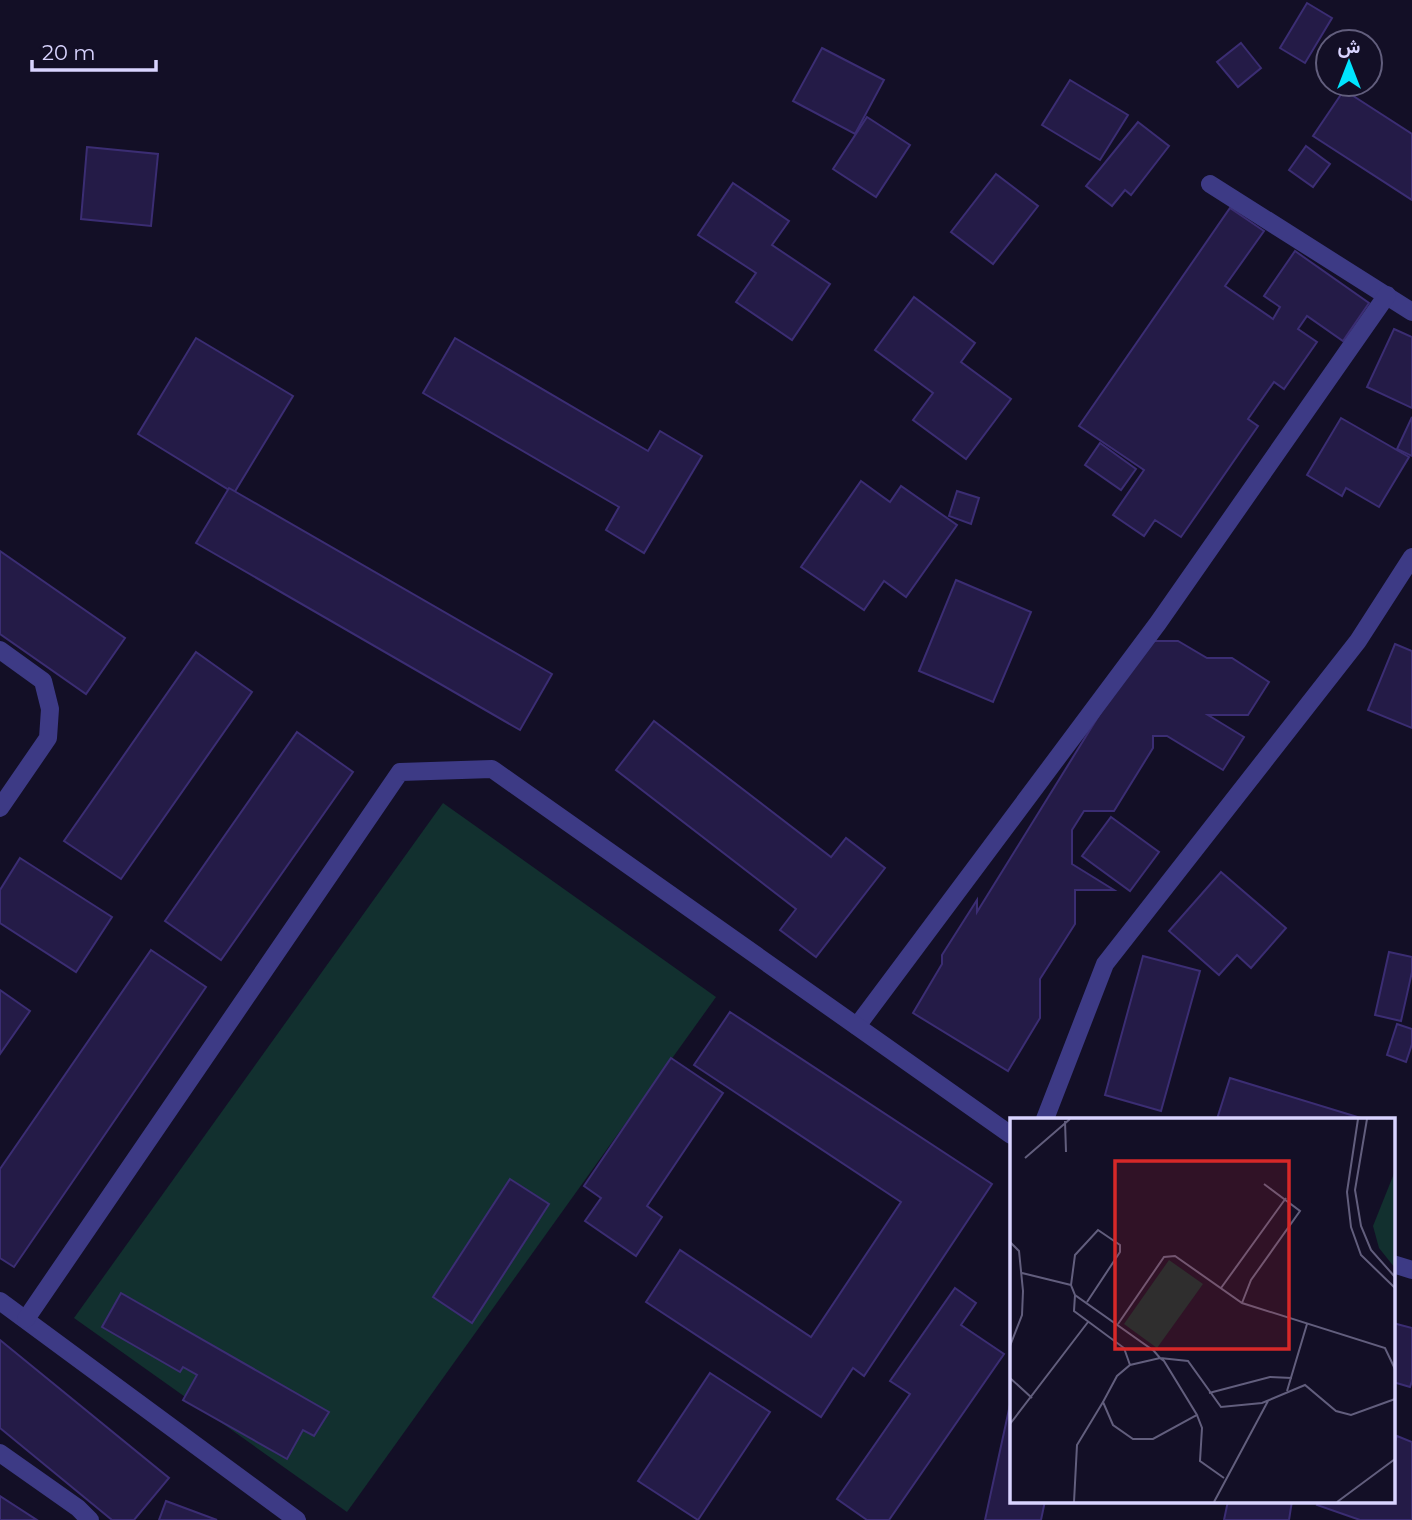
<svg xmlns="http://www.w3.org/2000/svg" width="1412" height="1520" font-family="Montserrat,Vazirmatn,sans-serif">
<rect width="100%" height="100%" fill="#130f26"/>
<polygon fill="#12302f" points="443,803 716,997 347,1512 74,1318"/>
<g fill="#241b47" stroke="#3b2d73" stroke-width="2">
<polygon points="1307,3 1332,18 1305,63 1280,48"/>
<polygon points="1241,43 1261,68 1238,87 1217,62"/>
<polygon points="822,48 884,80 855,134 793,101"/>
<polygon points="1070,80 1128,115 1100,160 1042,125"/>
<polygon points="1344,90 1412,134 1412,200 1313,136"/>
<polygon points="867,117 910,145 876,197 833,169"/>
<polygon points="1138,122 1169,146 1131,195 1125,190 1112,206 1086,186"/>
<polygon points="1306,146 1330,164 1313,187 1289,170"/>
<polygon points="87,147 158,154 151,226 81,219"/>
<polygon points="996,174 1038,206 993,264 951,232"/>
<polygon points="733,183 789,221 772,245 830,284 792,340 736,302 756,273 698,235"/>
<polygon points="1230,208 1264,231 1225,286 1273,319 1280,307 1264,296 1295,251 1369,303 1343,341 1307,316 1298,329 1317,342 1284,389 1274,382 1248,419 1258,426 1181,537 1155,520 1144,536 1113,515 1144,470 1079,426"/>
<polygon points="914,297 975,343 961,362 1011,399 966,459 913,420 933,393 875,350"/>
<polygon points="1394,329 1412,337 1412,408 1367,387"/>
<polygon points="196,338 293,396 234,493 138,434"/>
<polygon points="455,338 648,451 660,431 702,456 644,553 606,530 619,507 423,393"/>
<polygon points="1412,417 1412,456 1397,449"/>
<polygon points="1341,418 1409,457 1379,507 1346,488 1342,496 1307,475"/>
<polygon points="1100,443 1136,469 1121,490 1085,465"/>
<polygon points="861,481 890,502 901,486 957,525 906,597 884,581 864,610 801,567"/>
<polygon points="229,488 552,674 520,730 196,543"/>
<polygon points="957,491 979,498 971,524 949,516"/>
<polygon points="0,551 125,638 86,694 0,634"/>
<polygon points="956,580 1031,612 993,702 919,671"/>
<polygon points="1145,641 1178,641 1207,658 1232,658 1269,682 1248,715 1208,715 1244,737 1223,770 1167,736 1153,736 1153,748 1114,811 1084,811 1072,830 1072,864 1114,890 1075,890 1075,924 1040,979 1040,1018 1008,1071 913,1013 942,964 942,955 977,900 977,912"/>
<polygon points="1395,644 1412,651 1412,728 1368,710"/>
<polygon points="196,652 252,692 121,879 64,841"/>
<polygon points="654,721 831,857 846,838 885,868 816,957 780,930 796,909 616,770"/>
<polygon points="297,732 353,772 221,960 165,921"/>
<polygon points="1111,817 1159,852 1130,891 1082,856"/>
<polygon points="20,858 112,917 76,972 0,923 0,890"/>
<polygon points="1221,872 1286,928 1251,968 1237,955 1219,975 1169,931"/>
<polygon points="151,950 206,987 14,1267 0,1258 0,1169"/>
<polygon points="1389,952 1412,957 1412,972 1401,1021 1375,1015"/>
<polygon points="1143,956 1200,971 1161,1111 1105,1095"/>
<polygon points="0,990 30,1011 0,1054"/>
<polygon points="730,1012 992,1184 864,1376 853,1368 821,1417 646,1302 680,1250 811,1337 901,1202 694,1065"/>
<polygon points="1397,1024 1412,1029 1412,1044 1406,1062 1387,1055"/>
<polygon points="671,1058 723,1093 647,1206 662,1217 636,1256 585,1221 601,1198 584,1186"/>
<polygon points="1230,1078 1364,1119 1217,1119"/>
<polygon points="510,1179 549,1204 472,1323 433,1297"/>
<polygon points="955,1288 976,1303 961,1325 1004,1354 889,1520 867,1520 837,1499 910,1394 890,1381"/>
<polygon points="121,1293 329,1412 314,1436 303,1430 287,1459 183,1400 197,1375 183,1367 180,1372 102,1327"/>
<polygon points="1393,1323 1412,1328 1412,1381 1410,1387 1393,1382"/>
<polygon points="0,1340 169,1478 134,1520 112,1520 0,1428"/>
<polygon points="710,1373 770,1412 698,1520 638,1481"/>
<polygon points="1011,1400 1011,1501 1045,1501 1041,1520 985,1520"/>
<polygon points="1397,1436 1412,1442 1412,1520 1360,1520 1317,1505 1319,1501 1393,1501 1393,1447"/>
<polygon points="0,1496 37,1520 0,1520"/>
<polygon points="166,1501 217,1520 159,1520"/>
<polygon points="1228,1501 1292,1501 1289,1520 1224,1520"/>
</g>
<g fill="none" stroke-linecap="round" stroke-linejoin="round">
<g stroke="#3d3a85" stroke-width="18">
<polyline points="1210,184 1412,312"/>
<polyline points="0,650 43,681 50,709 48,738 0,808"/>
<polyline points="857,1026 1158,623 1387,295"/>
<polyline points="1045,1119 1105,964 1358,641 1412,557"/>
<polyline points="1393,1264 1412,1270"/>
<polyline points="0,1301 297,1520"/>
<polyline points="26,1319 400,772 492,769 1011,1135"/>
<polyline points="0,1453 78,1508 90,1520"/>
</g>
</g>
<g transform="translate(1010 1118)">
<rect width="385" height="385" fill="#130f26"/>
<path d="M385 53V150L369 130 363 108ZM159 142 193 166 147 230 114 206Z" fill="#12302f"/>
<path fill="none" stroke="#625e7d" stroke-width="2" d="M348 1 337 74 341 109 351 137 385 170M357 1 345 72 351 108 361 132 385 159M55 3 56 34M15 40 60 1M0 124 9 133 13 173 12 197 0 228M12 155 61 167M211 170 276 80M65 177 64 193 114 230 120 247M77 184 110 134V127L88 112 65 137 61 167 65 177 144 233 150 240 154 243 187 297 143 321H123L103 307 93 284 107 258 120 247 150 240 178 243 211 289 252 285 295 267 326 293 341 297 385 281M232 185 241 162 290 93 254 66M108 206 154 139 165 138 232 185 375 230 385 251M0 260 22 280M277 273 297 206M199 275 260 259 282 260M187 297 192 310 190 343 214 360M0 306 78 204M64 384 67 327 93 284M204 384 258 283M327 384 385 341"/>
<path fill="#d62828" fill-opacity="0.15" stroke="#d62828" stroke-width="3.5" d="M105 43H279V231H105Z"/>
<rect width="385" height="385" fill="none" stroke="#d9d4ff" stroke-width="3.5"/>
</g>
<g transform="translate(1349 63)"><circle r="33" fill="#130f26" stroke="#625e7d" stroke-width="2"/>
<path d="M0-5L12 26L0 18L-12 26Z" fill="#00e5ff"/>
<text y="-10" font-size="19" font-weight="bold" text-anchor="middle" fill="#d9d4ff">ش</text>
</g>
<path d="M32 60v10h124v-10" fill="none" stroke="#d9d4ff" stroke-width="3.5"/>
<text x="42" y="60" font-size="21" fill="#d9d4ff" stroke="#130f26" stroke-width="5" paint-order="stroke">20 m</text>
</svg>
